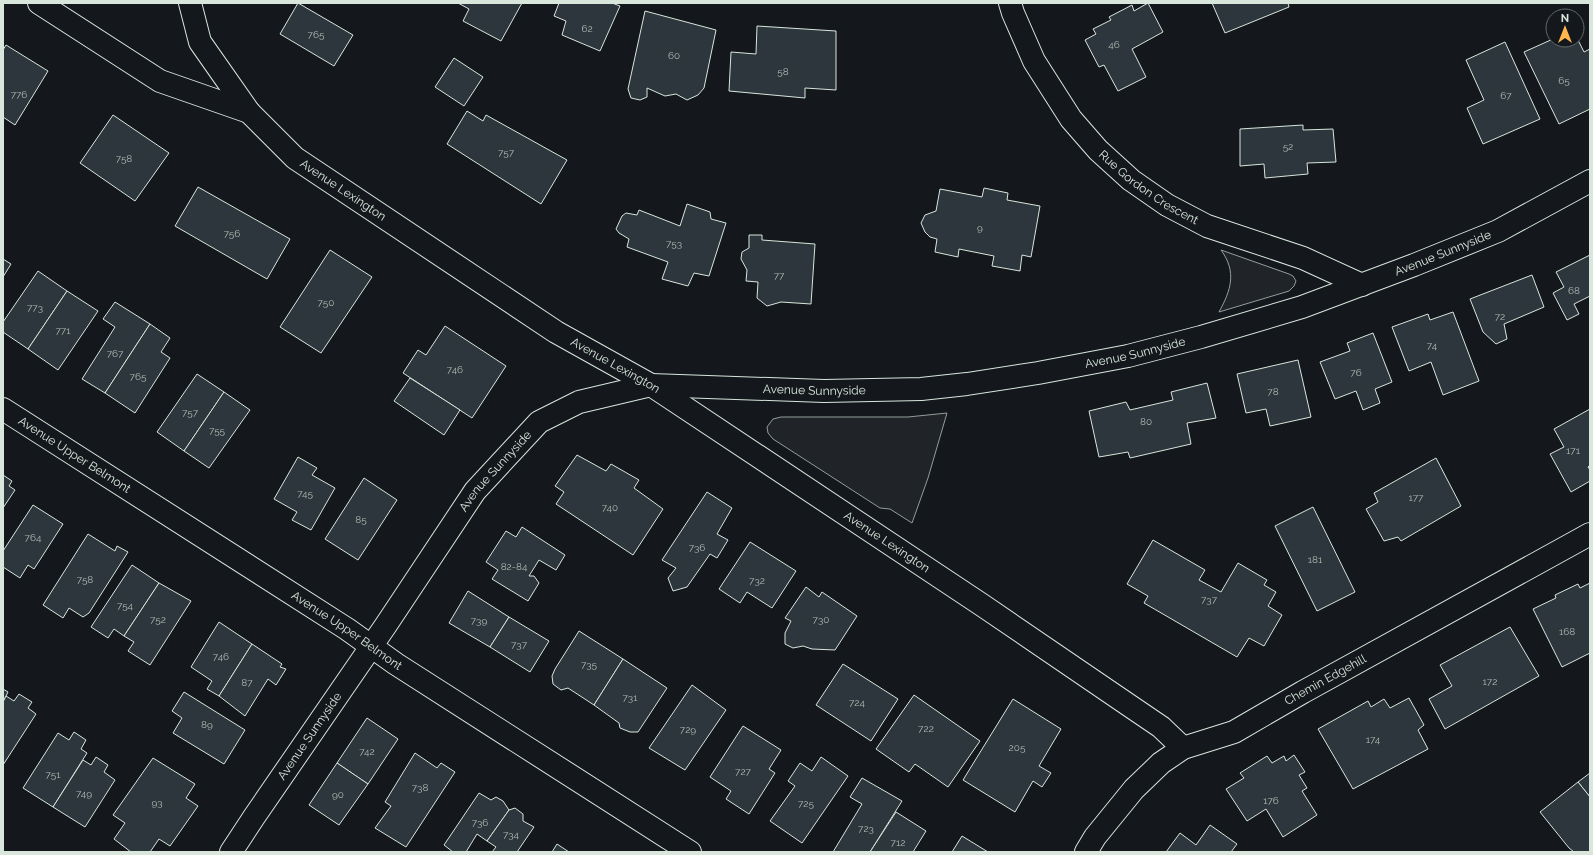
<svg xmlns="http://www.w3.org/2000/svg" width="1593" height="855" font-family="Raleway,sans-serif">
<rect width="100%" height="100%" fill="#14181c"/>
<g fill="#202428" stroke="#939e99">
<path d="M1221 250 1289 274 1293 276 1296 281 1294 286 1289 291 1219 312C1231 290 1237 272 1221 250Z"/>
<polygon points="947,413 928,478 912,523 890,509 880,508 773,439 768,433 767,427 773,419 781,417 908,417"/>
</g>
<g fill="#2c363c" stroke="#d8e6dc">
<polygon points="298,3 353,35 334,66 280,34"/>
<polygon points="458,3 522,3 501,41 463,21 469,9"/>
<polygon points="559,3 612,3 620,6 600,51 562,35 566,21 554,16"/>
<polygon points="1148,3 1163,32 1132,49 1146,77 1118,91 1104,65 1099,67 1085,40 1096,34 1093,29 1111,20 1109,17 1132,5 1134,11"/>
<polygon points="1212,3 1288,3 1289,7 1225,33"/>
<polygon points="645,11 716,30 704,88 698,95 687,100 676,94 665,96 647,88 647,97 640,100 631,98 628,89"/>
<polygon points="757,26 836,31 836,90 805,88 805,98 729,91 731,52 756,54"/>
<polygon points="1577,38 1584,52 1590,49 1590,109 1559,124 1524,52 1553,39 1553,40 1577,40"/>
<polygon points="1505,42 1540,119 1483,144 1467,108 1484,100 1466,60"/>
<polygon points="6,45 48,71 15,125 3,117 3,50"/>
<polygon points="454,58 483,77 464,106 435,87"/>
<polygon points="467,111 483,121 486,115 567,160 541,204 447,144"/>
<polygon points="113,115 169,153 135,201 80,163"/>
<polygon points="1303,125 1303,130 1333,129 1336,162 1307,163 1308,174 1265,178 1264,164 1240,166 1240,129"/>
<polygon points="198,187 290,239 267,279 175,226"/>
<polygon points="984,188 1008,193 1007,200 1040,206 1031,257 1022,255 1020,271 992,266 994,256 959,249 958,257 935,252 937,239 930,237 925,232 921,223 925,215 936,211 940,189 982,197"/>
<polygon points="687,204 710,212 711,219 726,223 709,276 694,273 688,286 662,279 668,262 627,247 629,239 619,233 616,229 622,216 626,213 637,215 639,210 680,226"/>
<polygon points="749,235 762,235 762,240 815,244 811,304 781,302 767,306 757,298 758,282 746,281 747,270 741,259 742,252 749,248"/>
<polygon points="330,250 372,277 321,353 280,327"/>
<polygon points="1590,255 1590,296 1574,304 1579,314 1567,320 1553,293 1564,287 1556,272"/>
<polygon points="3,259 11,264 3,277"/>
<polygon points="38,271 67,291 28,349 3,332 3,322"/>
<polygon points="1532,275 1544,307 1504,324 1507,339 1496,344 1483,332 1470,299"/>
<polygon points="67,291 98,311 58,370 28,349"/>
<polygon points="115,302 150,324 105,393 82,379 115,327 103,319"/>
<polygon points="1453,312 1479,381 1443,395 1431,362 1409,371 1392,327 1428,314 1430,320"/>
<polygon points="150,324 170,338 161,352 170,358 135,413 105,393"/>
<polygon points="445,326 506,366 472,418 403,373 418,350 426,355"/>
<polygon points="1373,333 1392,382 1375,389 1380,403 1363,410 1356,391 1335,399 1320,362 1350,351 1347,343"/>
<polygon points="1298,360 1311,417 1270,426 1266,409 1246,413 1237,374"/>
<polygon points="197,374 224,392 184,451 157,432"/>
<polygon points="410,378 460,410 444,435 394,401"/>
<polygon points="1207,383 1216,418 1187,423 1191,444 1130,458 1128,452 1099,457 1089,411 1126,402 1130,410 1173,400 1171,392"/>
<polygon points="224,392 250,410 209,468 184,451"/>
<polygon points="1590,409 1590,465 1588,467 1590,470 1590,481 1571,492 1550,454 1564,447 1554,429"/>
<polygon points="577,455 606,471 611,464 639,480 634,488 663,509 633,555 556,504 564,492 555,486"/>
<polygon points="298,457 317,468 312,475 335,488 311,530 292,520 297,512 274,499"/>
<polygon points="1436,458 1461,506 1401,541 1398,537 1384,541 1366,509 1378,502 1374,493"/>
<polygon points="3,475 12,481 9,486 15,490 3,508"/>
<polygon points="364,478 397,500 358,560 325,539"/>
<polygon points="707,492 732,508 717,534 728,540 717,558 710,554 687,587 673,591 668,578 676,568 662,560"/>
<polygon points="33,505 63,524 34,569 28,565 20,578 3,567 3,551"/>
<polygon points="1313,507 1355,592 1317,611 1275,526"/>
<polygon points="522,527 565,555 556,570 539,560 529,576 534,576 539,583 528,601 492,579 498,570 486,562 506,531 516,537"/>
<polygon points="88,534 115,551 117,546 128,552 89,613 83,617 69,608 63,618 43,605"/>
<polygon points="1153,540 1205,570 1199,580 1221,592 1238,563 1267,580 1264,585 1276,592 1268,606 1282,615 1264,646 1249,638 1237,657 1144,603 1148,596 1127,584"/>
<polygon points="750,542 796,571 772,608 747,592 740,603 719,589"/>
<polygon points="132,565 159,583 124,636 114,629 108,638 91,627"/>
<polygon points="159,583 191,601 150,665 128,651 134,642 124,636"/>
<polygon points="1590,583 1590,653 1562,667 1533,609 1556,598 1555,595 1578,584 1580,588"/>
<polygon points="806,587 819,597 822,592 857,616 835,650 812,649 803,646 793,648 785,644 785,633 791,621 785,618"/>
<polygon points="468,591 509,617 490,647 449,623"/>
<polygon points="509,617 549,641 530,672 490,647"/>
<polygon points="219,622 252,644 219,696 207,689 212,681 191,667"/>
<polygon points="1510,627 1539,676 1445,729 1429,699 1452,686 1440,665"/>
<polygon points="579,631 623,659 594,705 568,688 561,690 553,684 552,676 555,669"/>
<polygon points="252,644 282,664 280,667 286,669 276,685 268,679 245,716 219,696"/>
<polygon points="623,659 667,688 638,732 630,732 620,728 619,723 594,705"/>
<polygon points="843,664 898,699 871,741 816,705"/>
<polygon points="692,685 726,710 685,770 649,748"/>
<polygon points="3,689 8,692 3,702"/>
<polygon points="184,692 245,730 224,764 173,733 182,718 172,711"/>
<polygon points="19,694 32,702 28,708 36,714 3,765 3,702 6,696 14,701"/>
<polygon points="914,695 980,741 948,787 915,764 909,772 876,749"/>
<polygon points="1409,698 1424,725 1418,730 1428,749 1353,789 1318,729 1368,701 1371,707 1384,699 1390,708"/>
<polygon points="1013,699 1061,729 1039,766 1051,773 1042,787 1033,781 1015,812 963,780"/>
<polygon points="367,718 398,739 368,784 337,763"/>
<polygon points="743,726 781,750 769,769 775,773 749,814 726,799 731,791 710,777"/>
<polygon points="74,732 86,740 81,749 87,753 53,807 23,788 58,733 69,740"/>
<polygon points="415,753 437,768 441,763 455,772 406,847 375,828 391,806 385,802"/>
<polygon points="1294,755 1305,772 1299,775 1307,788 1302,791 1317,815 1283,837 1266,809 1247,821 1226,789 1244,778 1240,773 1267,756 1272,763 1284,756 1286,761"/>
<polygon points="96,757 108,765 104,772 115,780 85,827 53,807 83,760 91,765"/>
<polygon points="821,757 848,776 802,843 770,821 795,786 788,781 800,763 812,771"/>
<polygon points="153,758 195,784 186,798 198,806 170,846 159,839 150,852 131,852 114,839 125,823 113,815"/>
<polygon points="337,763 368,784 339,825 309,805"/>
<polygon points="1590,773 1590,797 1578,782"/>
<polygon points="862,778 902,801 870,852 833,852 862,804 850,797"/>
<polygon points="1578,782 1590,797 1590,852 1574,852 1569,848 1540,812"/>
<polygon points="479,793 491,800 496,797 503,801 509,810 487,841 477,834 466,852 453,852 444,845"/>
<polygon points="515,808 523,814 523,821 534,827 517,852 492,852 496,847 487,841 509,810"/>
<polygon points="896,812 926,831 913,852 870,852"/>
<polygon points="1210,825 1237,844 1231,852 1166,852 1180,833 1196,845"/>
<polygon points="962,836 988,852 952,852"/>
<polygon points="557,844 569,852 552,852"/>
</g>
<g fill="none" stroke-linecap="round" stroke-linejoin="round">
<defs>
<g id="minor">
<path id="s1" d="M39 3 160 81 249 112 295 158 556 332 651 385 982 605 1133 708 1161 727 1183 748"/>
<polyline points="190,3 200,42 249,112"/>
<path id="s2" d="M1010 3 1013 13 1034 61 1071 119 1098 150 1131 180 1167 205 1207 226 1303 258 1362 285"/>
<path id="s3" d="M3 409 347 629 396 664 690 852"/>
<path id="s4" d="M231 852 254 817 386 625 475 491 539 422 579 402 651 385 824 391 921 389 967 384 1038 373 1128 356 1201 337 1302 307 1414 265 1498 231 1590 181"/>
<path id="s5" d="M1086 852 1095 837 1134 789 1161 763 1183 748 1234 732 1303 692 1590 534"/>
</g>
</defs>
<use href="#minor" stroke="#d8e6dc" stroke-width="24"/>
<use href="#minor" stroke="#14181c" stroke-width="22"/>
</g>
<g text-anchor="middle" stroke-width="3" stroke-linejoin="round" paint-order="stroke">
<g font-size="10" fill="#adbab4">
<text x="587" y="32">62</text>
<text x="316" y="38">765</text>
<text x="1114" y="48">46</text>
<text x="674" y="59">60</text>
<text x="783" y="75">58</text>
<text x="1564" y="84">65</text>
<text x="19" y="98">776</text>
<text x="1506" y="99">67</text>
<text x="1288" y="150">52</text>
<text x="506" y="156">757</text>
<text x="124" y="162">758</text>
<text x="980" y="231">9</text>
<text x="232" y="237">756</text>
<text x="674" y="247">753</text>
<text x="779" y="279">77</text>
<text x="1574" y="294">68</text>
<text x="326" y="306">750</text>
<text x="35" y="311">773</text>
<text x="1500" y="320">72</text>
<text x="63" y="334">771</text>
<text x="1432" y="349">74</text>
<text x="115" y="357">767</text>
<text x="455" y="373">746</text>
<text x="1356" y="376">76</text>
<text x="138" y="380">765</text>
<text x="1273" y="395">78</text>
<text x="190" y="416">757</text>
<text x="1146" y="425">80</text>
<text x="217" y="434">755</text>
<text x="1573" y="454">171</text>
<text x="305" y="497">745</text>
<text x="1416" y="501">177</text>
<text x="610" y="511">740</text>
<text x="361" y="523">85</text>
<text x="33" y="541">764</text>
<text x="697" y="551">736</text>
<text x="1315" y="563">181</text>
<text x="514" y="570">82-84</text>
<text x="85" y="583">758</text>
<text x="757" y="584">732</text>
<text x="1209" y="603">737</text>
<text x="125" y="609">754</text>
<text x="158" y="623">752</text>
<text x="821" y="623">730</text>
<text x="479" y="624">739</text>
<text x="1567" y="635">168</text>
<text x="519" y="648">737</text>
<text x="221" y="660">746</text>
<text x="589" y="668">735</text>
<text x="1490" y="685">172</text>
<text x="247" y="686">87</text>
<text x="630" y="701">731</text>
<text x="857" y="706">724</text>
<text x="207" y="728">89</text>
<text x="926" y="732">722</text>
<text x="688" y="733">729</text>
<text x="1373" y="743">174</text>
<text x="1017" y="751">205</text>
<text x="367" y="755">742</text>
<text x="743" y="775">727</text>
<text x="53" y="778">751</text>
<text x="420" y="791">738</text>
<text x="84" y="797">749</text>
<text x="338" y="798">90</text>
<text x="1271" y="804">176</text>
<text x="157" y="806">93</text>
<text x="806" y="807">725</text>
<text x="480" y="826">736</text>
<text x="866" y="832">723</text>
<text x="511" y="838">734</text>
<text x="898" y="846">712</text>
</g>
<g font-size="12" fill="#d8e6dc" stroke="#14181c">
<text dy="4" stroke="none"><textPath href="#s2" startOffset="236">Rue Gordon Crescent</textPath></text>
<text dy="4" stroke="none"><textPath href="#s1" startOffset="361">Avenue Lexington</textPath></text>
<text dy="4" stroke="none"><textPath href="#s4" startOffset="1460">Avenue Sunnyside</textPath></text>
<text dy="4" stroke="none"><textPath href="#s4" startOffset="1136">Avenue Sunnyside</textPath></text>
<text dy="4" stroke="none"><textPath href="#s1" startOffset="685">Avenue Lexington</textPath></text>
<text dy="4" stroke="none"><textPath href="#s4" startOffset="812">Avenue Sunnyside</textPath></text>
<text dy="4" stroke="none"><textPath href="#s3" startOffset="85">Avenue Upper Belmont</textPath></text>
<text dy="4" stroke="none"><textPath href="#s4" startOffset="464">Avenue Sunnyside</textPath></text>
<text dy="4" stroke="none"><textPath href="#s1" startOffset="1009">Avenue Lexington</textPath></text>
<text dy="4" stroke="none"><textPath href="#s3" startOffset="409">Avenue Upper Belmont</textPath></text>
<text dy="4" stroke="none"><textPath href="#s5" startOffset="302">Chemin Edgehill</textPath></text>
<text dy="4" stroke="none"><textPath href="#s4" startOffset="140">Avenue Sunnyside</textPath></text>
</g>
</g>
<rect width="1593" height="855" fill="none" stroke="#d8e6dc" stroke-width="8"/>
<g transform="translate(1565 28)"><circle r="19" fill="#14181c" stroke="#626a69"/>
<path d="M0-3L7 15L0 10L-7 15Z" fill="#ffb74d"/>
<text y="-6" font-size="11" font-weight="bold" text-anchor="middle" fill="#d8e6dc">N</text>
</g>
</svg>
